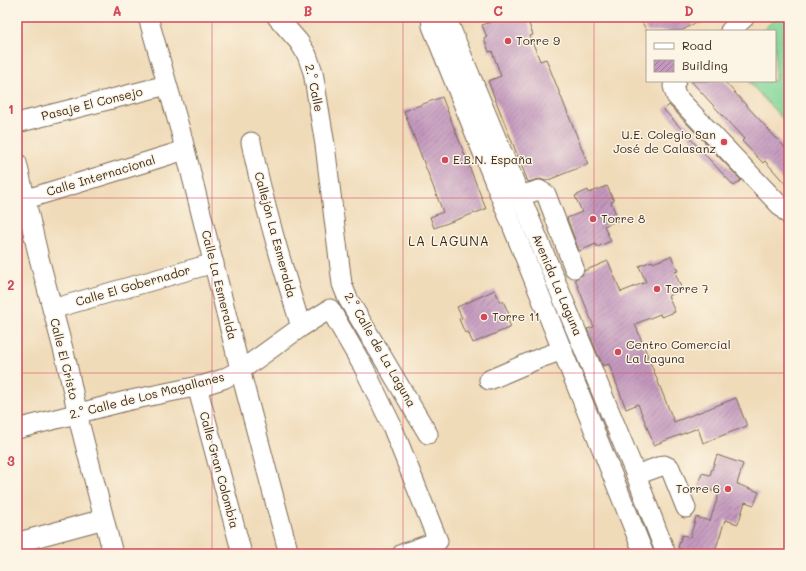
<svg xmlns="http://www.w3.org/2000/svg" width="806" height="571" font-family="Mali,sans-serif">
<defs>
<pattern id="building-hatch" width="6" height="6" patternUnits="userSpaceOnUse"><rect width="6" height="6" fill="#c398be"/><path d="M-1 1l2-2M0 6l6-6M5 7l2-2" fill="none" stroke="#a07c9a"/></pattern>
</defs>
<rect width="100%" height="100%" fill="#fcf5e5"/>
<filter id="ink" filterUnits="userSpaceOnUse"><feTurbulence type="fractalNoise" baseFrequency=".025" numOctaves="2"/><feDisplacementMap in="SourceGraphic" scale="8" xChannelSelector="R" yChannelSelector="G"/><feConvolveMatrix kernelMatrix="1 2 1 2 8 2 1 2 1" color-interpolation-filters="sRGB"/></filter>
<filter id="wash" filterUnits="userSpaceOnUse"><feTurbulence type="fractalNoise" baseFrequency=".012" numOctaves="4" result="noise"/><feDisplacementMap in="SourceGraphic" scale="16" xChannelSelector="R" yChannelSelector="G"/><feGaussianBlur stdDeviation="0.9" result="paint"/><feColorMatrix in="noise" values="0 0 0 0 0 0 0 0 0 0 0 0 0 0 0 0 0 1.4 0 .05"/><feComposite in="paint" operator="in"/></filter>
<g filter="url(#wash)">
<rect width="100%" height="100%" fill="#f0dbb9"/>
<polygon fill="#81d598" stroke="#5e805b" points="777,17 789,17 789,126 748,81 775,81 775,31 762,31"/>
<g id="blocks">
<g fill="url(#building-hatch)">
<polygon points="504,17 523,17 525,22 528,21 533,35 530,36 540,61 546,59 588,164 546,181 540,179 528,182 488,81 501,76 492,51 489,52 484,38 487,37 482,25"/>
<polygon points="639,17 706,17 681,31 647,31"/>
<polygon points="691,81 724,81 789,152 789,188 765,161 763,163 742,141 744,139"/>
<polygon points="442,97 486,209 434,228 430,217 443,212 404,111"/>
<polygon points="669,105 741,180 734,186 664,110"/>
<polygon points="607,186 614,201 611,202 618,220 604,226 611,241 597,247 596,244 579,251 567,218 582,212 575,196 588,190 589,193"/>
<polygon points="671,256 678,271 675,272 682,290 668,296 675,312 661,317 660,314 635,324 674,422 736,398 747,426 703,443 698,428 654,445 638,404 626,409 609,364 603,366 587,329 594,327 575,279 582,275 584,271 608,261 621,292 646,282 639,266 652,261 653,263"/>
<polygon points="495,290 500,302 503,301 509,314 506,316 511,327 473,343 468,332 465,333 459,319 462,318 457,307"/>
<polygon points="717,455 743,464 737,484 759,492 754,505 745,502 738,524 725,520 714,554 696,554 678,548 682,535 690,537 696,517 710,521 719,493 698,486 702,473 710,475"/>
</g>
</g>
</g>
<g filter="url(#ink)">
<use href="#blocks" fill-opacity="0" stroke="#7a6854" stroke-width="1"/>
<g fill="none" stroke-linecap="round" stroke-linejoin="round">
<defs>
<g id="minor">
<polyline points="148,17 181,133 244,385 289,554"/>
<polyline points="277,17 299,42 307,55 313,72 325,145 342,284 348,299 428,434"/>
<polyline points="431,17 432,26 644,554"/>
<polyline points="446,17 636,475 666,554"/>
<polyline points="730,31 745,17"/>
<polyline points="676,81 673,86 676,96 789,215"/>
<polyline points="17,123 167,85"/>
<path d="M251 142C264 206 282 265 301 327"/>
<polyline points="17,163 39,258 67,364 80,425 113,554"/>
<polyline points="520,196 539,190 546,194 574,268"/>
<polyline points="17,202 185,150"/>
<polyline points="52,309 214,263"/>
<polyline points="489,380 540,358 563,350"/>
<polyline points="197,386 242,554"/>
<polyline points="17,429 126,401 204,385 223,379 244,368 301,327 330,309 364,368 392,426 438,541 402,554"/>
<polyline points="636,475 664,465 670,468 686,508"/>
<polyline points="19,542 104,519"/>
</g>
</defs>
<use href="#minor" stroke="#7a6854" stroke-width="21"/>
<use href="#minor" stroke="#fff" stroke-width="19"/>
</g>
</g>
<path fill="none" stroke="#d1495b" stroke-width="1" stroke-opacity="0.55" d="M212 17V554M403 17V554M594 17V554M17 198H789M17 373H789"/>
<g fill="#d1495b" stroke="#fcf5e5" stroke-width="1.5">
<circle cx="508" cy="41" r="4"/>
<circle cx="724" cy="142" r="4"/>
<circle cx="445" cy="160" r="4"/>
<circle cx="593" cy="219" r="4"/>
<circle cx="657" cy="289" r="4"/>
<circle cx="484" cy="317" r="4"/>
<circle cx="618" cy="352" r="4"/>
<circle cx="728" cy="489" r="4"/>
</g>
<g text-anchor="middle" stroke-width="3" stroke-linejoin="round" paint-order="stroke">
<g font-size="12" fill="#3b2a1e" stroke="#fcf5e5" text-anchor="start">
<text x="516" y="45">Torre 9</text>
<text x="716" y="139" text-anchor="end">U.E. Colegio San<tspan x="716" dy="14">José de Calasanz</tspan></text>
<text x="453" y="164">E.B.N. España</text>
<text x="601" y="223">Torre 8</text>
<text x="665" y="293">Torre 7</text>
<text x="492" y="321">Torre 11</text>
<text x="626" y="349">Centro Comercial<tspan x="626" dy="14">La Laguna</tspan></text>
<text x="720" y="493" text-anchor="end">Torre 6</text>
</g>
<g font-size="12" fill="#3b2a1e" stroke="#fcf5e5">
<text transform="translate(314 88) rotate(78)" y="4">2.° Calle</text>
<text transform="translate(92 104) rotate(-14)" y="4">Pasaje El Consejo</text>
<text transform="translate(101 176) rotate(-17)" y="4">Calle Internacional</text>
<text transform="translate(275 235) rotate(75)" y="4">Callejón La Esmeralda</text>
<text transform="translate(219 285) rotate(76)" y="4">Calle La Esmeralda</text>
<text transform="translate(557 285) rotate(67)" y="4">Avenida La Laguna</text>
<text transform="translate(133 286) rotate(-16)" y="4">Calle El Gobernador</text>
<text transform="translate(380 350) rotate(60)" y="4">2.° Calle de La Laguna</text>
<text transform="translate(64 359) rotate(76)" y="4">Calle El Cristo</text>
<text transform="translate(147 396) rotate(-14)" y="4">2.° Calle de Los Magallanes</text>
<text transform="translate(219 470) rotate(75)" y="4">Calle Gran Colombia</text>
</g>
<g font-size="13" letter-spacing="1" fill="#3b2a1e" stroke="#fcf5e5">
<text x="449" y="246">LA LAGUNA</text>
</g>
</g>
<rect width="806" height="571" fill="none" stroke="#fcf5e5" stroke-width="44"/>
<rect x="646" y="30" width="130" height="52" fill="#fcf5e5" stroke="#afa495"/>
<rect x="654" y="43" width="20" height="6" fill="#ffffff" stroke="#afa495"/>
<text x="682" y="50" font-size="12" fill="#3b2a1e">Road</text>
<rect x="654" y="60" width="20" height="12" fill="url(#building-hatch)" stroke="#afa495"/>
<text x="682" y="70" font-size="12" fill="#3b2a1e">Building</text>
<rect x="22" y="22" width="762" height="527" fill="none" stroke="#d1495b" stroke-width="1.5"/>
<g font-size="13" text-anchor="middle" font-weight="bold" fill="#d1495b">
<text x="117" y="16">A</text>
<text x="308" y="16">B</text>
<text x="498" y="16">C</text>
<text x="689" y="16">D</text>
<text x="11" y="114">1</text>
<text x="11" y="290">2</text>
<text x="11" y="466">3</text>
</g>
</svg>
